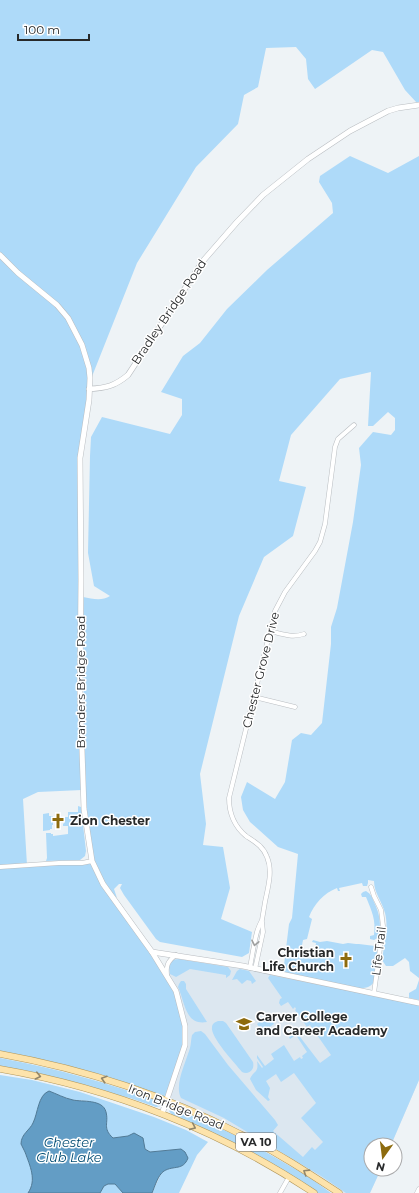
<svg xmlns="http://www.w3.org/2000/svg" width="419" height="1193" font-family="Montserrat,sans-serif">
<rect width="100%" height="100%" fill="#eef3f6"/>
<polygon fill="#dce7f0" points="176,955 356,990 419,1080 391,1145 371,1145 371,1169 381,1169 370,1193 339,1193 288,1160 167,1101 167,976 170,961"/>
<g fill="#aedaf9">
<polygon points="0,0 419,0 419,103 417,103 405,90 383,52 372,50 315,89 308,79 306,59 296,47 266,48 258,87 244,95 238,124 196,167 137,263 89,384 81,446 82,790 38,792 23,799 27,865 92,861 94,868 155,956 175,992 184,1027 184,1044 166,1099 0,1053"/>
<path d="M350 156 388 173 419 156V978L410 971 409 962 405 958 393 966H386L382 960C384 945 389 928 385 913 382 901 374 893 374 881L368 880V883L367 886H363L362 883 339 888 340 891H338L337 888C324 893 314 904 309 917L312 919 307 939 303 940 300 956 303 958 313 959 316 943 312 942 313 940 320 942 327 941 343 944 348 943 356 944H359L375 946 378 950 374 982C369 989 364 988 357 988L283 973 289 924 292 918 298 854 278 847 250 822 243 810 241 797 247 782 275 799 285 782 292 740 301 733 311 735 322 723 331 644V627L337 608 353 522 361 465 359 448 373 432 391 435 395 430V418L388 412 373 426H368L371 372 340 379 291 435 279 481 306 487 293 536 264 557 239 616 200 774 206 824 203 845 223 847 230 888 221 919 252 932 249 953 242 957 160 942 156 939 124 895 120 888 122 884H119L114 889 117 898 107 887 97 869 93 857 86 809 84 752 83 597C93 599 102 601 110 596L94 586 88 553 90 456 91 437 102 417 170 434 182 415V399L161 392 183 356 200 343 227 309 267 270 333 213 332 203 319 182 320 176Z"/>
<polygon points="78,806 81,807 86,851 85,856 80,860 46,861 47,858 46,833 51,833 51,834 53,834 53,836 68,834 68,826 63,826 63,824 64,823 64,817 68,817 68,812 78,812"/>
<polygon points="49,813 49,816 53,816 53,825 52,825 52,829 50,829 50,830 43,831 43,814"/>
<path d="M366 891C371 894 372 897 374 902 380 915 381 922 379 937L374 940 370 939V936L374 935C376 919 372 912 366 897H362L361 894 363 892Z"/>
<polygon points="179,959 228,967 231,971 230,975 226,978 226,975 190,969 176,977 170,974 169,966 173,960"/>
<polygon points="240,969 249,971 256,981 252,984 251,981 247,980 242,984 237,979 232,980 237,971"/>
<path d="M270 975 356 992 419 1003V1080L391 1145H371V1169H381L370 1193H346L321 1176 224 1118 181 1098C174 1085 186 1062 190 1048 191 1044 191 1039 192 1035L195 1032 201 1031 205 1034 228 1065 275 1120 278 1125 273 1131 303 1157 312 1147 315 1150 323 1142 301 1118 316 1103 294 1073 281 1082 276 1074 266 1081 270 1088 268 1097 270 1100 268 1101 256 1090 250 1079C254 1070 259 1073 257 1061L262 1068 263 1067 257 1058V1055L265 1066 274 1059 271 1054 284 1045 294 1061 300 1057 301 1059 303 1058 302 1056 307 1052 296 1035 290 1039 288 1035 292 1033 294 1035 297 1033 320 1063 331 1055 310 1025 307 1027 295 1010 296 1009 295 1007 293 1009 288 1002 281 1006 279 1003 280 999 282 998 268 978Z"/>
<polygon points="419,980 419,1000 409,998 409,993 416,989"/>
<path d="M181 981H184L186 984V989L207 1022C185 1026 185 1002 178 987L179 984Z"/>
<polygon points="266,1017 270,1017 274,1024 262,1032 260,1029 262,1027 261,1026 259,1027 257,1024"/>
<path d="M218 1021H223L226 1023 253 1062C255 1070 249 1075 242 1072 235 1063 210 1037 212 1027 212 1024 215 1022 218 1021Z"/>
<path d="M0 1058C55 1068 108 1083 161 1102V1106L156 1107 130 1098 0 1067Z"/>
<path d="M0 1075 32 1080 80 1092 154 1117 186 1130 208 1142 197 1155 179 1193H152L161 1174 165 1170 181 1149 150 1152 128 1136 113 1138 107 1133 106 1125V1111L88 1101 72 1100 64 1097H42C39 1105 36 1122 31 1128 28 1131 25 1133 23 1137 27 1154 39 1177 28 1193H0Z"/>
<polygon points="172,1109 205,1121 243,1139 309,1177 331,1193 317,1193 172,1115 169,1111 170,1110"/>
<polygon points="108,1184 115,1184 123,1193 100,1193 104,1186"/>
</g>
<path fill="#639dc5" stroke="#517a96" d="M49 1091C57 1094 64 1098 73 1100 82 1102 103 1099 106 1112 109 1123 102 1128 113 1138L128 1136 134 1133 143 1138 145 1149 150 1152 181 1149 185 1152 188 1158C183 1171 174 1165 164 1171 158 1175 155 1186 152 1193H123L115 1184H108L104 1186 100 1193H28C37 1180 30 1166 25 1152 24 1150 22 1146 21 1144 21 1134 30 1130 33 1123 38 1113 38 1095 49 1091Z"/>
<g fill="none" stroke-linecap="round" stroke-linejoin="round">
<defs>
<g id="minor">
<path d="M270 631C282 634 292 638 304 634"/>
<polyline points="254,697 295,707"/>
<polyline points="0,867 59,863 82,863 92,861"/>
<polyline points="371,887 374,896 381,910 383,926 374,993"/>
<path d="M250 968C252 956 254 943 257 932 258 928 260 924 262 920 263 914 264 908 265 902 268 887 273 871 267 857 263 846 255 842 246 836 234 826 229 813 229 798L275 611 285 592 315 551 320 542 325 524 335 447 338 439 354 425"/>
<polyline points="255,969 263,932 262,922"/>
<path d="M167 975C166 965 168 961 176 955"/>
<polyline points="280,1193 289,1177"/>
<polyline points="417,1193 419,1189"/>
</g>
<g id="tertiary">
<polyline points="0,255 18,273 57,305 68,318 82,345 89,368 90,378 89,400 80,458 81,579 80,691 84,809 92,861 103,884 152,952 176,991 185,1026 185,1045 162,1114"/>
<path d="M89 389C106 388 115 386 128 375L203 261 237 222 263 195 308 159 350 131 388 111 398 108 419 105"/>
<polyline points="152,952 243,966 419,1003"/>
</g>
<g id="primary">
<path d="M0 1054C83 1069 165 1095 240 1134 275 1151 307 1172 339 1193"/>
<path d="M0 1069C111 1088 220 1130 314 1193"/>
</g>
</defs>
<use href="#minor" stroke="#b9bdc1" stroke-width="5"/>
<use href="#tertiary" stroke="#b9bdc1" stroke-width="6"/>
<use href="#primary" stroke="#b19659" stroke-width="7"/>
<use href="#minor" stroke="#fff" stroke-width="4"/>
<use href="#tertiary" stroke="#fff" stroke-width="5"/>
<use href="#primary" stroke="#fde3ab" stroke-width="6"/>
</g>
<defs><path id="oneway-chevron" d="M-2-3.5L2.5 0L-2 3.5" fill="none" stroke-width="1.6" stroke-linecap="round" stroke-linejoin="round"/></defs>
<use stroke="#9e9f9f" href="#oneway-chevron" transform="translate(255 943) rotate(102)"/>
<g stroke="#92866a">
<use href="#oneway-chevron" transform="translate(38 1076) rotate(13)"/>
<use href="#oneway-chevron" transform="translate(104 1079) rotate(-163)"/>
<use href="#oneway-chevron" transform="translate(193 1127) rotate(24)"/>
<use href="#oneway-chevron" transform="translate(306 1172) rotate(-148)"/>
</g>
<defs>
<symbol id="church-bare" viewBox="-9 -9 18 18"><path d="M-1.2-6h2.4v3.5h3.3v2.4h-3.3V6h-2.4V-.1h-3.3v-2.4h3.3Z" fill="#8d6b0e" stroke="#fff" stroke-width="2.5" paint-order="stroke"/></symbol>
<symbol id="school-bare" viewBox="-9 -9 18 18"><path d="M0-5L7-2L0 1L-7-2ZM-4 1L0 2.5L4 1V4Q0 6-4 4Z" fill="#8d6b0e" stroke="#fff" stroke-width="2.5" paint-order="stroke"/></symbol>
</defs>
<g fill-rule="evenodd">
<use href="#church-bare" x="47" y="810" width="22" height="22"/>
<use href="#church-bare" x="335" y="949" width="22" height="22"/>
<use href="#school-bare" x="233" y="1013" width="22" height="22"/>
</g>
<g text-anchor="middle" stroke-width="3" stroke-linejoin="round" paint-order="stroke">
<rect fill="#fff" stroke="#68696a" stroke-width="1" x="236" y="1133" width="40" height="18" rx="3"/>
<g font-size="11" font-weight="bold" fill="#27292a">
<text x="256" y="1146">VA 10</text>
</g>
<g font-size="12" fill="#27292a" stroke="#fff">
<text transform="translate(169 312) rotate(-56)" y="4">Bradley Bridge Road</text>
<text transform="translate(261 670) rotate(-76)" y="4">Chester Grove Drive</text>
<text transform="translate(81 682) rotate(-90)" y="4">Branders Bridge Road</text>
<text transform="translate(379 951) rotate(-83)" y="4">Life Trail</text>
<text transform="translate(176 1107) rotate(22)" y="4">Iron Bridge Road</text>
</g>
<g font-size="12" font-weight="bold" fill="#27292a" stroke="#fff" text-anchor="start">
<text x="70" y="825">Zion Chester</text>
<text x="334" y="957" text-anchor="end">Christian<tspan x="334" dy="14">Life Church</tspan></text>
<text x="256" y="1021">Carver College<tspan x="256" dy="14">and Career Academy</tspan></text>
</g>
<g font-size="13" font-style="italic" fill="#004c73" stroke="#fff">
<text x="69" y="1147">Chester<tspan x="69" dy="15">Club Lake</tspan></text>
</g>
</g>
<g transform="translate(383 1157) rotate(194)"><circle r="19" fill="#ffffff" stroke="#a9a9aa"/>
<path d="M0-3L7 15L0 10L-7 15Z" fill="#8d6b0e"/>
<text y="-6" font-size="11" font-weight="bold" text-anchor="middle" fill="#27292a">N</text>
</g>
<path d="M18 34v6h71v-6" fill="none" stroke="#27292a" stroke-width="2"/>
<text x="24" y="34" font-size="12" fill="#27292a" stroke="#ffffff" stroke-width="3" paint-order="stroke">100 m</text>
</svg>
